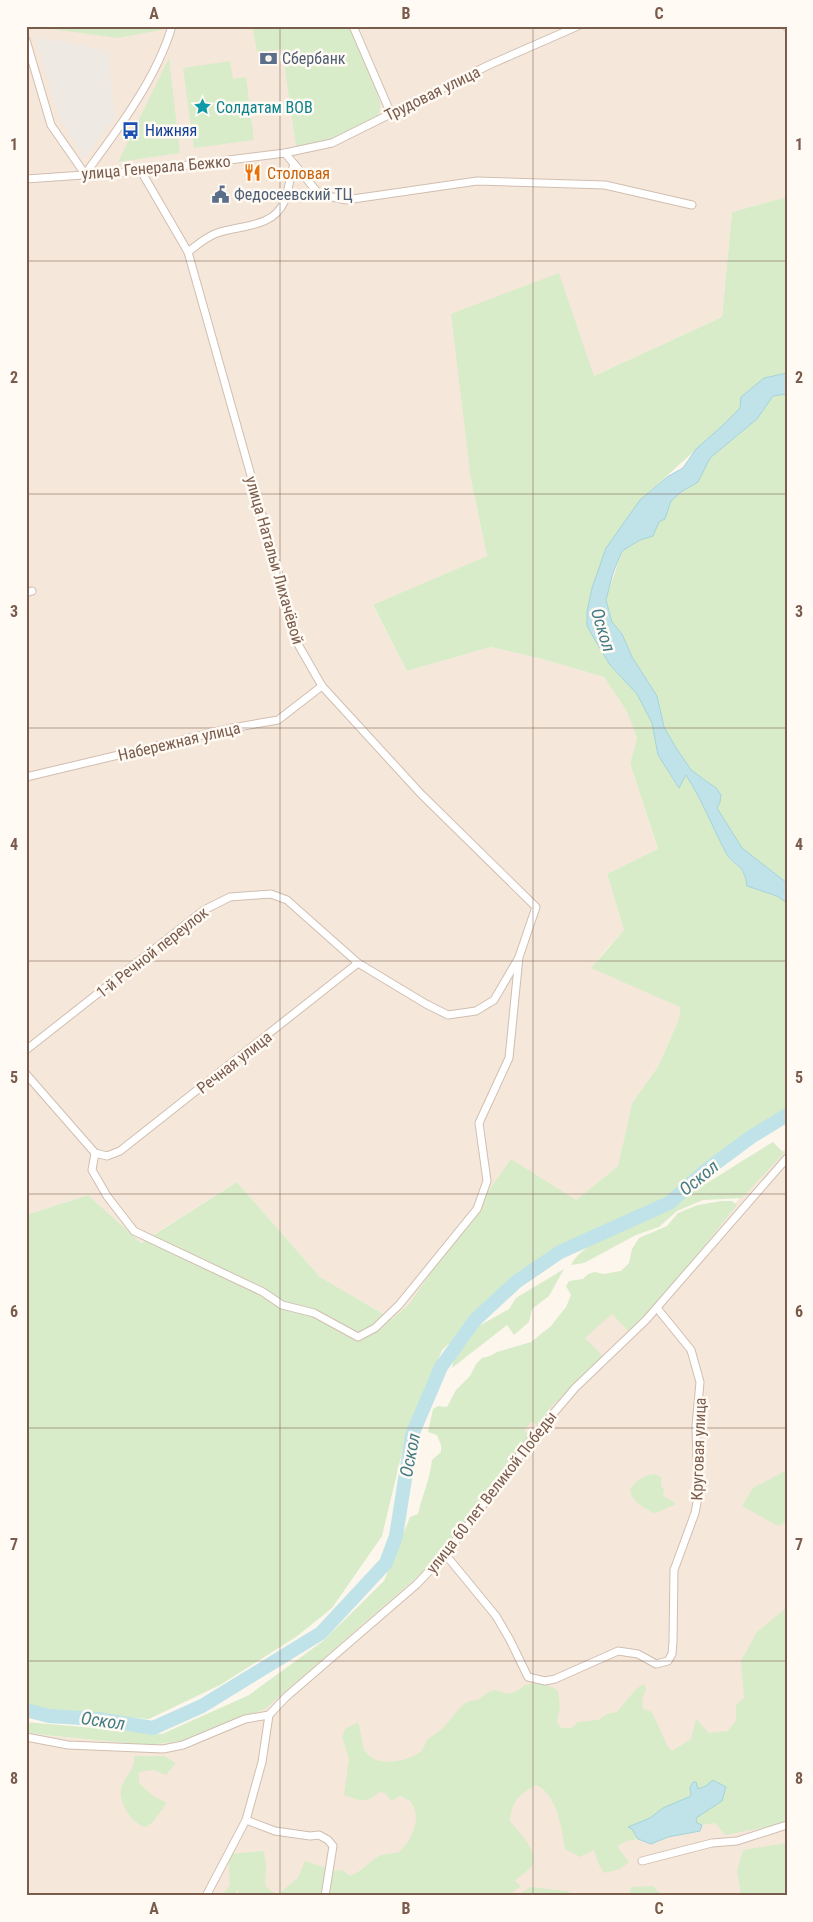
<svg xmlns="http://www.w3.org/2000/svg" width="813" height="1922" font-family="'Roboto Condensed',sans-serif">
<rect width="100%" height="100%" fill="#fdf6ec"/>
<g fill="#f5e8da">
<polygon points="26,26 787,26 787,197 732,212 722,317 594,376 471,480 487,556 373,606 407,671 491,647 542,659 604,677 626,710 637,738 630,763 658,850 607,874 624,930 603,953 592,968 680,1006 679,1019 659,1065 632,1103 618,1166 576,1200 409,1304 392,1319 320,1277 237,1182 140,1243 88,1195 26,1215"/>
<polygon points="787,1147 787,1896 31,1896 26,1892 26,1732 44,1735 148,1745 189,1740 425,1570 507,1459 577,1339 616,1307 673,1277 758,1176"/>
</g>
<polygon fill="#efe9e4" points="35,36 108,51 115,117 84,159 59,117"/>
<g fill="#d8ecc9">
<polygon points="29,26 160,26 161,30 118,38"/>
<path d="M252 26H349C355 42 383 96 380 110 379 114 376 117 374 120L330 141 296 146 282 49 257 52Z"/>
<polygon points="169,58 180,153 118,162"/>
<polygon points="230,61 233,79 246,77 254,140 194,148 183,68"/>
<path d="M787 197V375L740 408 721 427 640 500 587 626 610 665 637 694 652 723 658 755 678 787 686 775C702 800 712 825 725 851 733 868 744 862 747 886L777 896 787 903V1115L751 1137 705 1171 669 1203 560 1252 516 1282 442 1350 404 1444 382 1536 332 1608 296 1637 220 1685 149 1719 45 1711 26 1704V1215L88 1195 141 1243 237 1182 320 1277 392 1319 409 1304 511 1159 576 1200 618 1166 632 1103 659 1065 679 1019 680 1007 591 968 624 930 607 874 658 849 630 763 637 738 626 710 604 677 542 659 491 647 407 671 373 605 487 556 471 480 451 314 559 273 594 376 722 317 732 212Z"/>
<polygon points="787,394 787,883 742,848 717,808 710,783 691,770 675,746 664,727 657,696 632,657 622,634 612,622 606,599 622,551 640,540 653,535 659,522 665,519 671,501 681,492 698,482 710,458 757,419 773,396"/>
<path d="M773 1142 784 1153 742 1198 703 1200 677 1211 659 1227 636 1235 584 1263 571 1265C583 1240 643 1219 668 1206 704 1186 738 1163 773 1142Z"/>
<path d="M722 1201H732L737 1205 664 1296 629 1332 612 1314 585 1338 603 1356 552 1406 537 1425 532 1421 524 1430 530 1436 459 1532 425 1570 265 1709 189 1740 148 1745 44 1735 26 1732V1722L162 1734 249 1695 323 1641 384 1581 410 1517 418 1514C422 1496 430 1479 432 1460L441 1452V1445L437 1435 428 1432 433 1409 438 1406 447 1407 456 1390 470 1376 476 1364 482 1358 490 1356 497 1352 531 1342 551 1326 566 1307 571 1295 566 1286 569 1281 583 1279 588 1274 595 1272 603 1274 621 1271 629 1263 632 1249 639 1238 667 1226 678 1213 698 1205Z"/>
<polygon points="564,1269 549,1296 532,1309 529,1322 514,1335 507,1325 452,1368 455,1354 467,1343 477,1327 509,1309 516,1298"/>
<polygon points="787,1470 787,1521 778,1526 742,1506 753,1488"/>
<path d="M655 1474 661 1477V1486L664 1489 663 1496 674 1502 675 1505C666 1507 662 1512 653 1513 643 1506 631 1502 630 1489 637 1480 644 1475 655 1474Z"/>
<path d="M787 1607V1823L725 1835 715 1823 702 1825 697 1823 696 1818 722 1801 706 1786 698 1789 691 1796 663 1808 650 1818 629 1827 632 1829 638 1839 627 1841 617 1846 629 1862 620 1869 604 1873 598 1863 594 1850 580 1857 565 1849C562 1829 557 1794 536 1785 519 1795 512 1800 510 1821 518 1832 541 1852 531 1867 527 1872 520 1876 515 1881L521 1886 508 1896H330L332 1871 343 1870 350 1876C371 1868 370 1852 398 1853 411 1842 423 1818 411 1802 408 1800 404 1797 400 1796L391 1801 385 1793 379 1792C365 1805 360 1800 344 1795L349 1759 342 1737 345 1729 358 1722C361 1730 361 1741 364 1749 373 1768 405 1763 420 1752 424 1749 425 1743 428 1739 433 1735 439 1732 444 1727 455 1716 461 1699 478 1700 501 1680 496 1698 514 1692 518 1691 521 1688 524 1686 535 1681 549 1684 558 1691L560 1707 557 1722 561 1728H571L578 1722 598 1720 608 1714 617 1712 637 1688 644 1684 646 1689 642 1700 643 1709 652 1712 667 1745 672 1751 691 1739 696 1719 709 1733 728 1731 736 1720V1705L744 1698 741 1661 757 1632Z"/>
<path d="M134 1756H164L176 1763 166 1775 153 1770 139 1772V1783L153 1796 167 1803 152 1823 145 1827C131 1823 116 1800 122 1785 126 1776 136 1768 134 1756Z"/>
<polygon points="787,1843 787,1896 741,1896 737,1871 743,1850"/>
<polygon points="264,1851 266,1865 265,1886 277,1895 298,1878 305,1861 326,1868 322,1896 239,1896 238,1889 233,1896 222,1896 230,1885 228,1854"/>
<polygon points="653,1886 662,1895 666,1896 629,1896 631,1887"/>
<polygon points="530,1887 567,1891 579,1896 517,1896"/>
</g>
<g fill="#bfe3e8" stroke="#a5d3da">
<path d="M787 373V394L773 396 757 419 710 458 698 482 681 492 671 501 665 519 659 522 653 536 640 540 622 551 613 573 606 600 612 622 622 634 632 657 657 696 664 727 675 746 691 770 716 788 721 795 720 802 717 808 742 848 787 883V903L777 896 747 886C744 862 734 868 725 851 712 826 702 800 686 775L679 788 658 755 652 723 637 694 610 665 595 640 587 626V612L592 588 606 548 640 500 667 477 683 468 696 449 721 427 740 408 741 397 764 378Z"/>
<polygon points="713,1780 726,1787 722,1801 696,1818 697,1823 702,1825 700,1831 668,1837 651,1844 638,1839 632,1829 628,1827 650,1818 663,1808 691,1796 690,1788 693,1782 696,1782 698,1789 706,1786"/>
</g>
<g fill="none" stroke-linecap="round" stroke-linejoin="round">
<polyline stroke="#bfe3e8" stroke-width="14" points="26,1710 49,1716 98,1719 153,1728 202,1706 321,1633 386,1563 396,1536 412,1435 441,1367 475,1320 516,1282 560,1252 669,1203 705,1171 751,1137 787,1115"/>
<defs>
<g id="minor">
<polyline points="353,26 391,114"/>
<polyline points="787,26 787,27"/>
<path d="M26 40 51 125 85 174C117 131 157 78 172 26"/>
<polyline points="285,153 319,194 346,200 477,181 605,185 692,205"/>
<polyline points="26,179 141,171 285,153 332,143 489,65 578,26"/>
<path d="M188 252C197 245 206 237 217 233 240 225 273 228 284 202 289 190 290 176 294 164"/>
<polyline points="26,593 32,591"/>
<polyline points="26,777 232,728 278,720 322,686"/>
<polyline points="26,1050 204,910 230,897 271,894 287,900 358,963 426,1004 448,1015 476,1011 494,1000 518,959"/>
<polyline points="26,1074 95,1153 107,1156 120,1151 358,963"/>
<polyline points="95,1153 92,1170 107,1196 134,1231 263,1292 282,1305 314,1313 358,1337 375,1328 399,1305 477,1209 487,1181 479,1123 509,1058 519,957 536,907 421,794 322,686 299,646 188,252 141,171"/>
<polyline points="445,1554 496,1616 510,1640 528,1677 545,1681 555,1679 618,1651 638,1654 656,1664 668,1661 672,1654 673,1641 674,1570 695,1513 698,1497 696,1426 700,1382 691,1350 657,1308"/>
<polyline points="26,1737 68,1745 163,1749 183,1745 245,1719 269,1715 286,1697 417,1584 445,1554 469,1524 530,1441 575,1388 646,1320 787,1158"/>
<polyline points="246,1820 275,1831 310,1836 319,1835 328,1840 333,1846 325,1896"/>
<polyline points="642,1861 712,1843 737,1841 787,1825"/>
<polyline points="206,1896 246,1820 262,1762 269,1715"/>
</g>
</defs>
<use href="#minor" stroke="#d1beb0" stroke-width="9"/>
<use href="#minor" stroke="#fff" stroke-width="7"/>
</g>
<path fill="none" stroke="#7a5c4d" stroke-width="1" stroke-opacity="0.55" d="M280 26V1896M533 26V1896M26 261H787M26 494H787M26 728H787M26 961H787M26 1194H787M26 1428H787M26 1661H787"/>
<defs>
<symbol id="bank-bare" viewBox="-9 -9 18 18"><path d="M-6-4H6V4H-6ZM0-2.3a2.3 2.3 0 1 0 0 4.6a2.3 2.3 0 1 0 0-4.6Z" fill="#5c6f8a" stroke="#fffaf3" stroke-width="2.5" paint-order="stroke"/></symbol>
<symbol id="sight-bare" viewBox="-9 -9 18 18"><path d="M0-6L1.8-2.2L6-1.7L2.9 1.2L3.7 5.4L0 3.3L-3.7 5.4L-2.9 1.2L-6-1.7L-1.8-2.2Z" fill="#0f9aa8" stroke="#fffaf3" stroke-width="2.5" paint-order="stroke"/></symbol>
<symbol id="bus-bare" viewBox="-9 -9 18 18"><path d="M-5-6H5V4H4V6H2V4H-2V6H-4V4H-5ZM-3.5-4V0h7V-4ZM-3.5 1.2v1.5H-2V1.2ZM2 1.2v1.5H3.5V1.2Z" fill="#1a4fb4" stroke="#fffaf3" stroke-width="2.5" paint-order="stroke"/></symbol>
<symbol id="restaurant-bare" viewBox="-9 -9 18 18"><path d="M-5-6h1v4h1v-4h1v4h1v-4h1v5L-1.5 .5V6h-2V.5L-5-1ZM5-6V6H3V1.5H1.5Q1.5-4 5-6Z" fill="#e8710a" stroke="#fffaf3" stroke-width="2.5" paint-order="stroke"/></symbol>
<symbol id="civic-bare" viewBox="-9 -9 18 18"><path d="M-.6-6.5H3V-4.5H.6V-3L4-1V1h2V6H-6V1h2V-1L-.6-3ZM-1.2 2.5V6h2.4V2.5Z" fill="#5c6f8a" stroke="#fffaf3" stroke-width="2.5" paint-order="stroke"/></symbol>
</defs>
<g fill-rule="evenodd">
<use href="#bank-bare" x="256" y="46" width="25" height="25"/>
<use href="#sight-bare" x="190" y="94" width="25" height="25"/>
<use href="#bus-bare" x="118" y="118" width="25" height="25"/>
<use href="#restaurant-bare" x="240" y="160" width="25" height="25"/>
<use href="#civic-bare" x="208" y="182" width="25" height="25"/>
</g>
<g text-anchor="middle" stroke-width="5" stroke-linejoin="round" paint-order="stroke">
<g font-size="16" fill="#4e5e75" stroke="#fffaf3" text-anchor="start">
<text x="282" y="64">Сбербанк</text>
<text x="234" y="200">Федосеевский ТЦ</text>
</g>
<g font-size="16" fill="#7a5c4d" stroke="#fffaf3">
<text transform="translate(432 93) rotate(-26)" y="6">Трудовая улица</text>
<text transform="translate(156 167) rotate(-5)" y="6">улица Генерала Бежко</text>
<text transform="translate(275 560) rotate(74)" y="6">улица Натальи Лихачёвой</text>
<text transform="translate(179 741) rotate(-13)" y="6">Набережная улица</text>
<text transform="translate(152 952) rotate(-38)" y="6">1-й Речной переулок</text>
<text transform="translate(234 1062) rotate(-38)" y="6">Речная улица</text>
<text transform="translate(698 1449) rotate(-88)" y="6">Круговая улица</text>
<text transform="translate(491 1492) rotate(-52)" y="6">улица 60 лет Великой Победы</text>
</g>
<g font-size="16" fill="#0d838f" stroke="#fffaf3" text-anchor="start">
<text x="216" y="113">Солдатам ВОВ</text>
</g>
<g font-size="16" fill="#164399" stroke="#fffaf3" text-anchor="start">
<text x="145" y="136">Нижняя</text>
</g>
<g font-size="16" fill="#c56008" stroke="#fffaf3" text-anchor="start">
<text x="267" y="179">Столовая</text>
</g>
<g font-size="18" font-style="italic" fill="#437c86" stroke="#fffaf3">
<text transform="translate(603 630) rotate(73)" y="6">Оскол</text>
<text transform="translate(699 1178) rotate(-39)" y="6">Оскол</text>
<text transform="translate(410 1455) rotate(-79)" y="6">Оскол</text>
<text transform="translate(103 1721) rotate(8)" y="6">Оскол</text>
</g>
</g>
<rect width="813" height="1922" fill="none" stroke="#fffaf3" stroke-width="55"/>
<rect x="28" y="28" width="758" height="1866" fill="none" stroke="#7a5c4d" stroke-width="2"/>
<g font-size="16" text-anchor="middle" font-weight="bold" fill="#7a5c4d">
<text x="154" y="19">A</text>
<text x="406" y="19">B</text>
<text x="659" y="19">C</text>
<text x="14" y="150">1</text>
<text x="799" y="150">1</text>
<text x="14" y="383">2</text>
<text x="799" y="383">2</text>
<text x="14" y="617">3</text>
<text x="799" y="617">3</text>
<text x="14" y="850">4</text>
<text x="799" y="850">4</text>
<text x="14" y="1083">5</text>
<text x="799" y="1083">5</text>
<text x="14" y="1317">6</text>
<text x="799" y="1317">6</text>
<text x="14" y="1550">7</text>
<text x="799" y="1550">7</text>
<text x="14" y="1784">8</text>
<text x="799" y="1784">8</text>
<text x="154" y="1914">A</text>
<text x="406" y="1914">B</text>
<text x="659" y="1914">C</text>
</g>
</svg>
